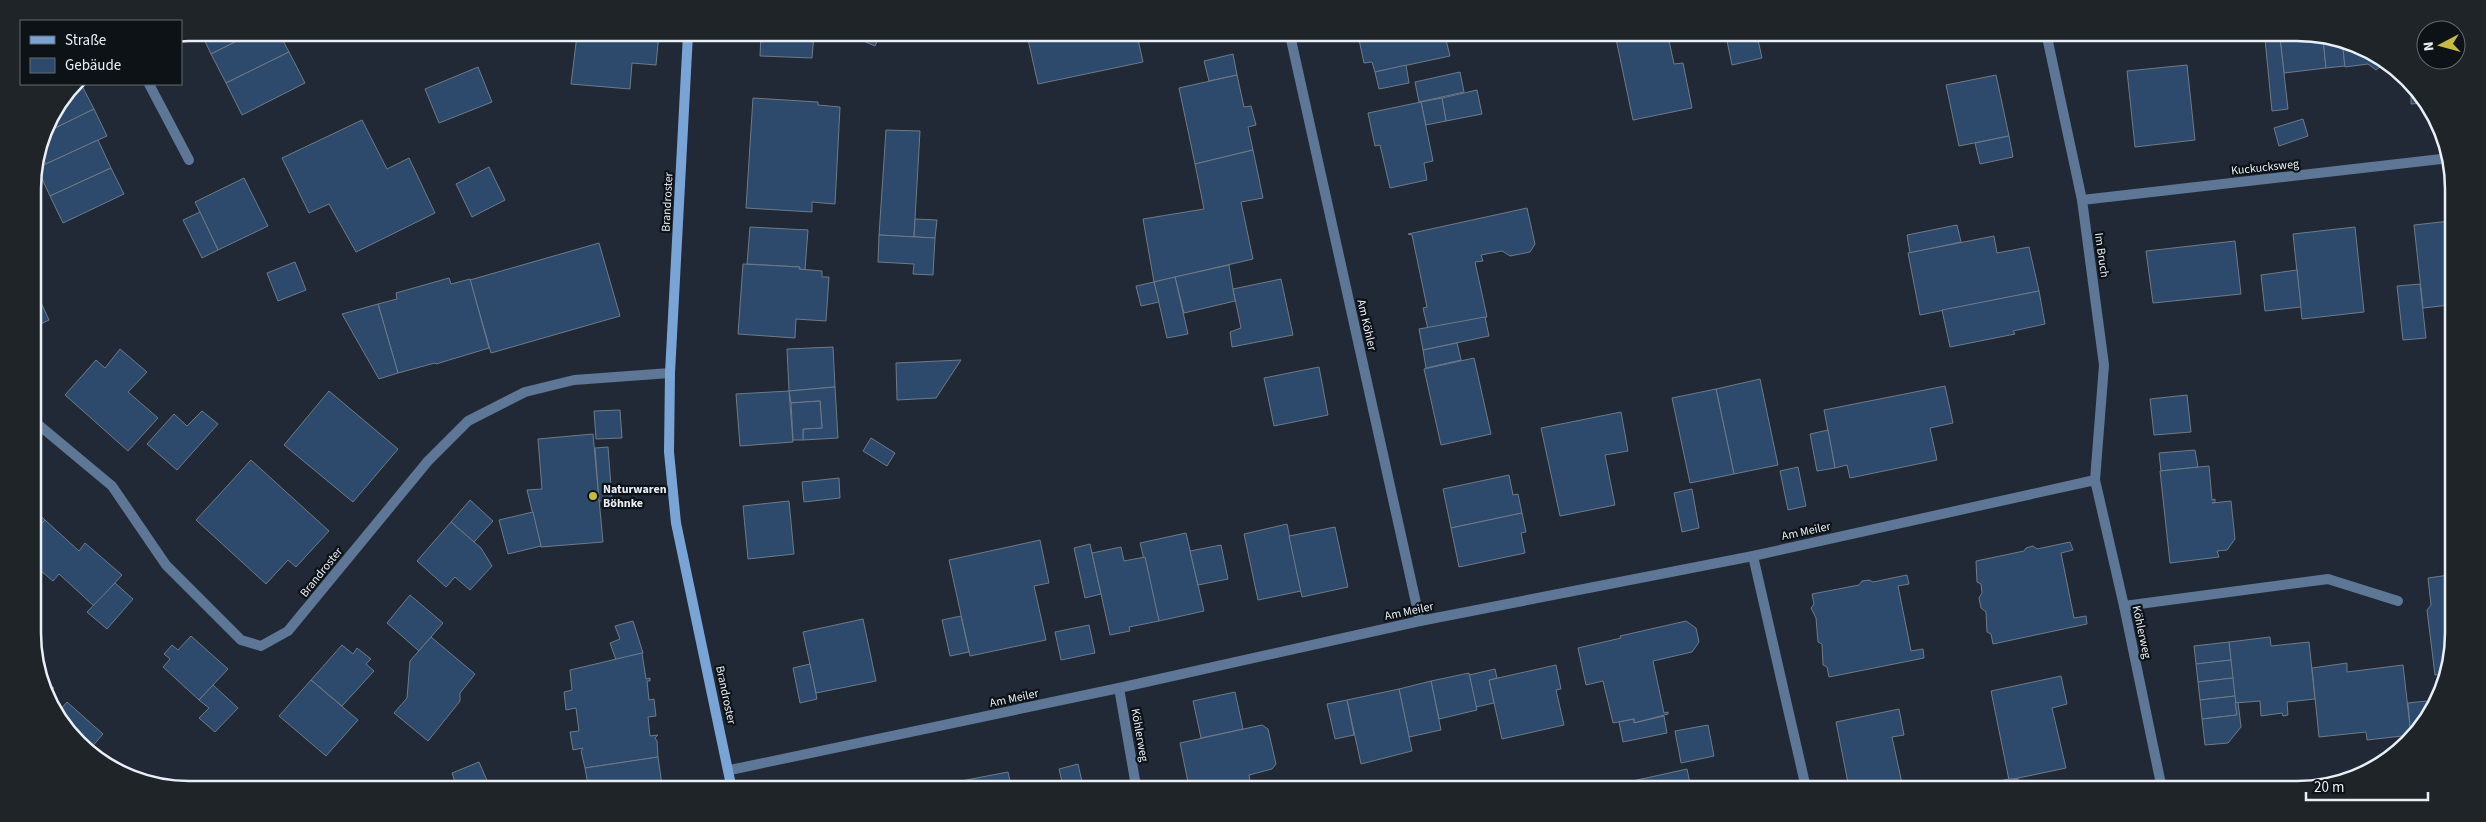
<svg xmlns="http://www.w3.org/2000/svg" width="2486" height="822" font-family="'Source Sans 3',sans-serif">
<rect width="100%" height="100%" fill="#202935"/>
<g fill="#2d4a6c" stroke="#6f7a88">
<polygon points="201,33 253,33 211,54"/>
<polygon points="253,33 279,33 289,52 226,83 211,54"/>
<polygon points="602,34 659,34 656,65 632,63 630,89 571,84 577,35 601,37"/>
<polygon points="761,34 814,34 812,58 760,56"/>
<polygon points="864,34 880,34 875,46 861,40"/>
<polygon points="1027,35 1137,35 1143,62 1038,84"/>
<polygon points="1358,35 1445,36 1450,56 1375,72 1372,62 1364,63"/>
<polygon points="1633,36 1668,36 1674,64 1683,63 1692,108 1633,120 1616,39"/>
<polygon points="1726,36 1775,36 1758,40 1762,58 1732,65"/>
<polygon points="2280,38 2323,38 2326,68 2284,73"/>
<polygon points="2280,38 2288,109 2272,111 2265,39"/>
<polygon points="2323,38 2342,40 2345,66 2326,68"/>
<polygon points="2342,40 2375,54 2386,62 2376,70 2368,64 2345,67"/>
<polygon points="289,52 305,83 242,115 226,83"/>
<polygon points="1233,54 1237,75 1209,81 1204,61"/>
<polygon points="1406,65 1409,83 1379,89 1375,72"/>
<polygon points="2187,65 2195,140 2135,147 2127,71"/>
<polygon points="478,67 492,102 439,123 425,89"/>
<polygon points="1460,72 1464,92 1419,102 1415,82"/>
<polygon points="1237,75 1244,107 1251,106 1256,125 1248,127 1253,150 1195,164 1179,88"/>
<polygon points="1996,75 2009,136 1959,146 1946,85"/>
<polygon points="2411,83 2414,86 2423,103 2411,104"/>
<polygon points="75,84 81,84 94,109 43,134"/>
<polygon points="1477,90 1482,114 1446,121 1442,98"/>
<polygon points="753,98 818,102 818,105 840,107 835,204 812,202 812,212 746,208"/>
<polygon points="1442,98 1446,121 1426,125 1421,102"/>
<polygon points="1421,102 1433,161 1424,163 1427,180 1390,188 1380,145 1375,146 1368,113"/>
<polygon points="94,109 107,136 46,164 40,150 43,134"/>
<polygon points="2303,119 2308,136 2279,146 2274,128"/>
<polygon points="362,120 387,169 409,158 435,213 356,252 329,204 309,213 282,158"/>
<polygon points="886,130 920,131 914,237 879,235"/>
<polygon points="2009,136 2013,157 1980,164 1975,143"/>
<polygon points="98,140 111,168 50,196 37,168"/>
<polygon points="1253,150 1263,198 1241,202 1253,259 1154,282 1143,219 1204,209 1195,164"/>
<polygon points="489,167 505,200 472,217 456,184"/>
<polygon points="111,168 124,194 63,223 50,196"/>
<polygon points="244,178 268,226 218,250 195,202"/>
<polygon points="1527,208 1535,244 1530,252 1510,256 1502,251 1481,255 1483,261 1475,262 1487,317 1428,329 1423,308 1427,307 1412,235 1408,234"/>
<polygon points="200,212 218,250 202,258 183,220"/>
<polygon points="915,219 937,220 935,238 914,237"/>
<polygon points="2450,221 2450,305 2423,308 2414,225"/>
<polygon points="1957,225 1961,242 1910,253 1907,235"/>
<polygon points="750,227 808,230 805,270 799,269 800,267 747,264"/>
<polygon points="2355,227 2364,312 2302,319 2293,234"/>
<polygon points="879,235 935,238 933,275 913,274 914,264 878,262"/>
<polygon points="1994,236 1997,253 2029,247 2039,291 1920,315 1908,253"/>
<polygon points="2235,241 2241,294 2153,303 2146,251"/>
<polygon points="599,243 620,316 491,353 470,280"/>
<polygon points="295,262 306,290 278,301 267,273"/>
<polygon points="743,264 800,267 799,269 822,271 822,277 829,277 826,321 796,319 795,338 738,334"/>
<polygon points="1229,265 1235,301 1184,313 1175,277"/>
<polygon points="2297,270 2301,307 2265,311 2261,275"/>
<polygon points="1175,277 1188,334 1167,338 1154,282"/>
<polygon points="449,278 451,284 470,279 489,348 436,364 435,363 398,373 378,304 397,299 396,293"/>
<polygon points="1281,279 1293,335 1232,347 1230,332 1241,328 1233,289"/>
<polygon points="1154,282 1159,302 1141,306 1136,286"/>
<polygon points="2420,284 2426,338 2403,340 2397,286"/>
<polygon points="2039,291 2045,324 2013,331 2015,334 1950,347 1942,310"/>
<polygon points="38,296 49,320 34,327 33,299"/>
<polygon points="378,304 398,373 379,379 342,314"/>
<polygon points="1485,317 1489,336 1423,350 1419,329"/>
<polygon points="1457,343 1461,360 1426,368 1423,350"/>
<polygon points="833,347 835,387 789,391 787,349"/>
<polygon points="120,349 147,372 128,392 158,418 128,451 65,395 96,360 105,368"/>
<polygon points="1474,358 1491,434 1441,445 1424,369"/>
<polygon points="961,360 936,398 897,400 896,363"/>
<polygon points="1319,367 1328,415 1274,426 1264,378"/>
<polygon points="1760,379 1778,465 1734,474 1716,389"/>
<polygon points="1945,386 1953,423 1930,428 1937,460 1850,478 1847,465 1835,468 1824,410"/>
<polygon points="835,387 838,438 803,440 803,429 822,428 820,401 791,403 789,391"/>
<polygon points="1716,389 1734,474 1690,483 1672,398"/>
<polygon points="329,391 398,449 353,502 284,445"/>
<polygon points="789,391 793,442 740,446 736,394"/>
<polygon points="2187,395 2191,432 2154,435 2150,399"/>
<polygon points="820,401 822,428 803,429 803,440 793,440 791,403"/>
<polygon points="620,410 622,438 596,439 594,411"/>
<polygon points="202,411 218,424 177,470 147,444 174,414 187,426"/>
<polygon points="1621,412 1628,451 1605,455 1615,505 1560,516 1541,428"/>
<polygon points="1828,430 1835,468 1817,471 1810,434"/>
<polygon points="593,434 603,542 541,547 527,490 542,489 538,439"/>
<polygon points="871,438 895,453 887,466 863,451"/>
<polygon points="608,447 612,500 599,501 595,448"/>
<polygon points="2195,450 2198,467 2161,471 2159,453"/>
<polygon points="251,460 329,531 296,567 288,560 266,584 196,520"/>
<polygon points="2209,466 2212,500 2215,499 2215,502 2212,503 2231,501 2235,539 2227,550 2217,551 2219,557 2170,563 2160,471"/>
<polygon points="1798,467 1806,506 1788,510 1780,471"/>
<polygon points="1509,475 1513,495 1518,494 1522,513 1451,528 1443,489"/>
<polygon points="839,478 840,498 804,502 802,482"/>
<polygon points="1692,489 1699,528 1682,532 1674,493"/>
<polygon points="470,500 493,521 474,542 451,522"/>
<polygon points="789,501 794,554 748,559 743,506"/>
<polygon points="35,511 45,520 35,531"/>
<polygon points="533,512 541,546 508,554 499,520"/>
<polygon points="1522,513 1526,532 1521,533 1525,553 1459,567 1451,528"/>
<polygon points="45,520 79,551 85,543 122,575 94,606 59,574 53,581 35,566 35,531"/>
<polygon points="451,522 481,548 492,566 470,590 455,577 446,587 417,561"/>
<polygon points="1287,524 1301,591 1258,600 1244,534"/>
<polygon points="1335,527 1348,587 1302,597 1289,536"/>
<polygon points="1186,533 1204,611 1159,621 1140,543"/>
<polygon points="1040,540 1049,583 1034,586 1046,640 970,656 949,560"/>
<polygon points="2070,542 2073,550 2061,553 2074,618 2086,616 2087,624 1993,644 1991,634 1987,632 1986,612 1981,608 1979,598 1982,593 1981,584 1977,582 1976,561 2024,551 2026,548 2033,546 2037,549"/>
<polygon points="1090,544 1101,594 1085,598 1074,548"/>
<polygon points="1221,545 1228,579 1198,585 1190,551"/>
<polygon points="1121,547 1124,561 1145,557 1159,621 1129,627 1130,631 1110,635 1092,553"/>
<polygon points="1907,575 1909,584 1898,586 1911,651 1923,649 1924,658 1829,677 1827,667 1823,665 1822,644 1818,642 1816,618 1811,608 1814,604 1812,594 1859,585 1862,581 1869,580 1873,582"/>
<polygon points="2449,575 2448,673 2435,675 2427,610 2431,605 2428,578"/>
<polygon points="115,583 133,599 107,629 87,612"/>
<polygon points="410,595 443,623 419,651 387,623"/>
<polygon points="961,616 969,652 950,656 942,620"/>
<polygon points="863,619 876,681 816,693 803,632"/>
<polygon points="633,621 643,653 616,660 610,643 620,639 615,626"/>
<polygon points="1686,621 1696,628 1699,642 1692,652 1653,661 1664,713 1668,712 1668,714 1634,723 1634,719 1613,723 1603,681 1586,685 1578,648 1621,638 1620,636"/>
<polygon points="1089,625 1095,653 1061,660 1055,632"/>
<polygon points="191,636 228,669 199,700 163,667 170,659 164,654 172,645 178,650"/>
<polygon points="431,637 475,674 460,693 460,701 428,741 394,713 407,698 410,661"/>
<polygon points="2270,637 2271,646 2309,642 2315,699 2287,702 2288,715 2283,716 2282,713 2261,716 2260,701 2235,703 2229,642"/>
<polygon points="2229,642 2231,660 2196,664 2194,646"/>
<polygon points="342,645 353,654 357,648 371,659 366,664 374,671 342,706 311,680"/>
<polygon points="642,653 646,679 650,678 650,681 647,681 649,700 654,699 656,716 648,717 650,736 658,735 655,738 657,741 658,757 585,768 581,751 583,748 573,750 570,732 579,731 576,708 566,710 564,692 572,690 570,670"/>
<polygon points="2231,660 2233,678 2198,682 2196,664"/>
<polygon points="2347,663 2347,672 2403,665 2411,735 2367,740 2366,732 2319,737 2312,668"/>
<polygon points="810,664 817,699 800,703 793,668"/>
<polygon points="1556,665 1561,689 1556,690 1564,725 1502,739 1489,680"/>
<polygon points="1495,669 1497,678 1489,680 1494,703 1476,707 1469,675"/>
<polygon points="1469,673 1477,710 1439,719 1431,681"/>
<polygon points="2061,676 2067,704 2052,708 2066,768 2009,780 1991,691"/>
<polygon points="43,678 54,688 50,693"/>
<polygon points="2233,678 2235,696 2200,700 2198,682"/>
<polygon points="311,680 358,720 326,756 279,716"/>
<polygon points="1431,681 1441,730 1409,737 1399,689"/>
<polygon points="213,685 238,708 215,732 199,718 209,708 199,700"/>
<polygon points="1399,689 1412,751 1361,764 1347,700"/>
<polygon points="1235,692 1243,729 1201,738 1193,701"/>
<polygon points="2235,696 2237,715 2202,719 2200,700"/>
<polygon points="1347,700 1354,735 1335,739 1327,704"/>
<polygon points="2436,700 2427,720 2411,737 2408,703"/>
<polygon points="67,702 103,734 90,749 84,743 82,745 72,736 59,711"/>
<polygon points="2238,702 2241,727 2228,743 2205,745 2202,719 2237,715 2235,703"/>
<polygon points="1899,709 1904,735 1892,737 1903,788 1849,788 1836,722"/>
<polygon points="1664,716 1667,733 1623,742 1619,722 1634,719 1634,723"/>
<polygon points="1262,725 1268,729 1276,764 1272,769 1249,775 1251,787 1193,787 1192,781 1188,782 1180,743"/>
<polygon points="1708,725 1714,756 1681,763 1675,731"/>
<polygon points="658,757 662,785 588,785 585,768"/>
<polygon points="479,762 489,785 456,785 452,773"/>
<polygon points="1078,764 1083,786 1063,786 1059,769"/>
<polygon points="1687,769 1691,788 1630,788 1628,782"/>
<polygon points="138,772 148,784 133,777"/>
<polygon points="1008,772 1011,786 962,786 961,781"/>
<polygon points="2009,779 2018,779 2020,789 1979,788 1979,785"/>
</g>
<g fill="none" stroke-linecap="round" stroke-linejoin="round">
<polyline stroke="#5e7797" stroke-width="10" points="2124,606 2328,579 2398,601"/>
<g stroke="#5e7797" stroke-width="10">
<polyline points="1290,35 1420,621"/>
<polyline points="2047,37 2082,200 2104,365 2095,480 2124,606 2162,789"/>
<polyline points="149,84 189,160"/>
<polyline points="2082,200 2450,158"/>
<polyline points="34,421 112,486 166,565 241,640 261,646 288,631 428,461 468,421 525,392 574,380 670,373"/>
<polyline points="1753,556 1806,788"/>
<polyline points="1119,688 1136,786"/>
<polyline points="730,770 1119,688 1420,621 1753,556 2095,480"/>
</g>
<polyline stroke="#7ba4d6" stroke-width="10" points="688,34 670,373 669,452 676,523 731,785"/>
</g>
<circle fill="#c5bc3d" stroke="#0d1217" stroke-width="2" cx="593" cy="496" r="5"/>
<g text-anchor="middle" stroke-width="4.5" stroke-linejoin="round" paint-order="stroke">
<g font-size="12" fill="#e9eff7" stroke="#0d1217">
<text transform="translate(2265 167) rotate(-6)" y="4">Kuckucksweg</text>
<text transform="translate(667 202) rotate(-87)" y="4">Brandroster</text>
<text transform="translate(2102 255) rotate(82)" y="4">Im Bruch</text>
<text transform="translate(1367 325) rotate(77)" y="4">Am Köhler</text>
<text transform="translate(1806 531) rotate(-12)" y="4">Am Meiler</text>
<text transform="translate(321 572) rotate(-51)" y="4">Brandroster</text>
<text transform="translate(1409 611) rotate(-12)" y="4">Am Meiler</text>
<text transform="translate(2142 632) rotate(78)" y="4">Köhlerweg</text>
<text transform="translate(726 695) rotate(78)" y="4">Brandroster</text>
<text transform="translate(1014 698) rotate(-12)" y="4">Am Meiler</text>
<text transform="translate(1140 735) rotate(80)" y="4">Köhlerweg</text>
</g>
<g font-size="12" font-weight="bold" fill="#e9eff7" stroke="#0d1217" text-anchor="start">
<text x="603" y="493">Naturwaren<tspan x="603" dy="14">Böhnke</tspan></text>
</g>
</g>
<path d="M0 0H2486V822H0ZM189 41H2297A148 148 0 0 1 2445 189V633A148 148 0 0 1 2297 781H189A148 148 0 0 1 41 633V189A148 148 0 0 1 189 41Z" fill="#1f2429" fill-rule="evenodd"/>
<path fill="none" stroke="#e9eff7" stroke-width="2.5" d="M189 41H2297A148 148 0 0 1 2445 189V633A148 148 0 0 1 2297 781H189A148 148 0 0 1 41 633V189A148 148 0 0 1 189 41Z"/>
<rect x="20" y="20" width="162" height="65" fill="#0d1217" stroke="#656a71"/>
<rect x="30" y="36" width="25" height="8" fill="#7ba4d6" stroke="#656a71"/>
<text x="65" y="45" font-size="15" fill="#e9eff7">Straße</text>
<rect x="30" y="58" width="25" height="15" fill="#2d4a6c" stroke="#656a71"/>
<text x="65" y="70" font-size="15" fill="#e9eff7">Gebäude</text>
<g transform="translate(2441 45) rotate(264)"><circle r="24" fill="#0d1217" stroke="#656a71"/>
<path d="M0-4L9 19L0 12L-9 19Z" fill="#c5bc3d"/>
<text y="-8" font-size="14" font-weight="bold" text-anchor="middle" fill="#e9eff7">N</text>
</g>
<path d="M2306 792v8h122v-8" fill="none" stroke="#e9eff7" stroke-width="2.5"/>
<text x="2314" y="792" font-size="15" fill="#e9eff7" stroke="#0d1217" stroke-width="4" paint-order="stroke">20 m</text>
</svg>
